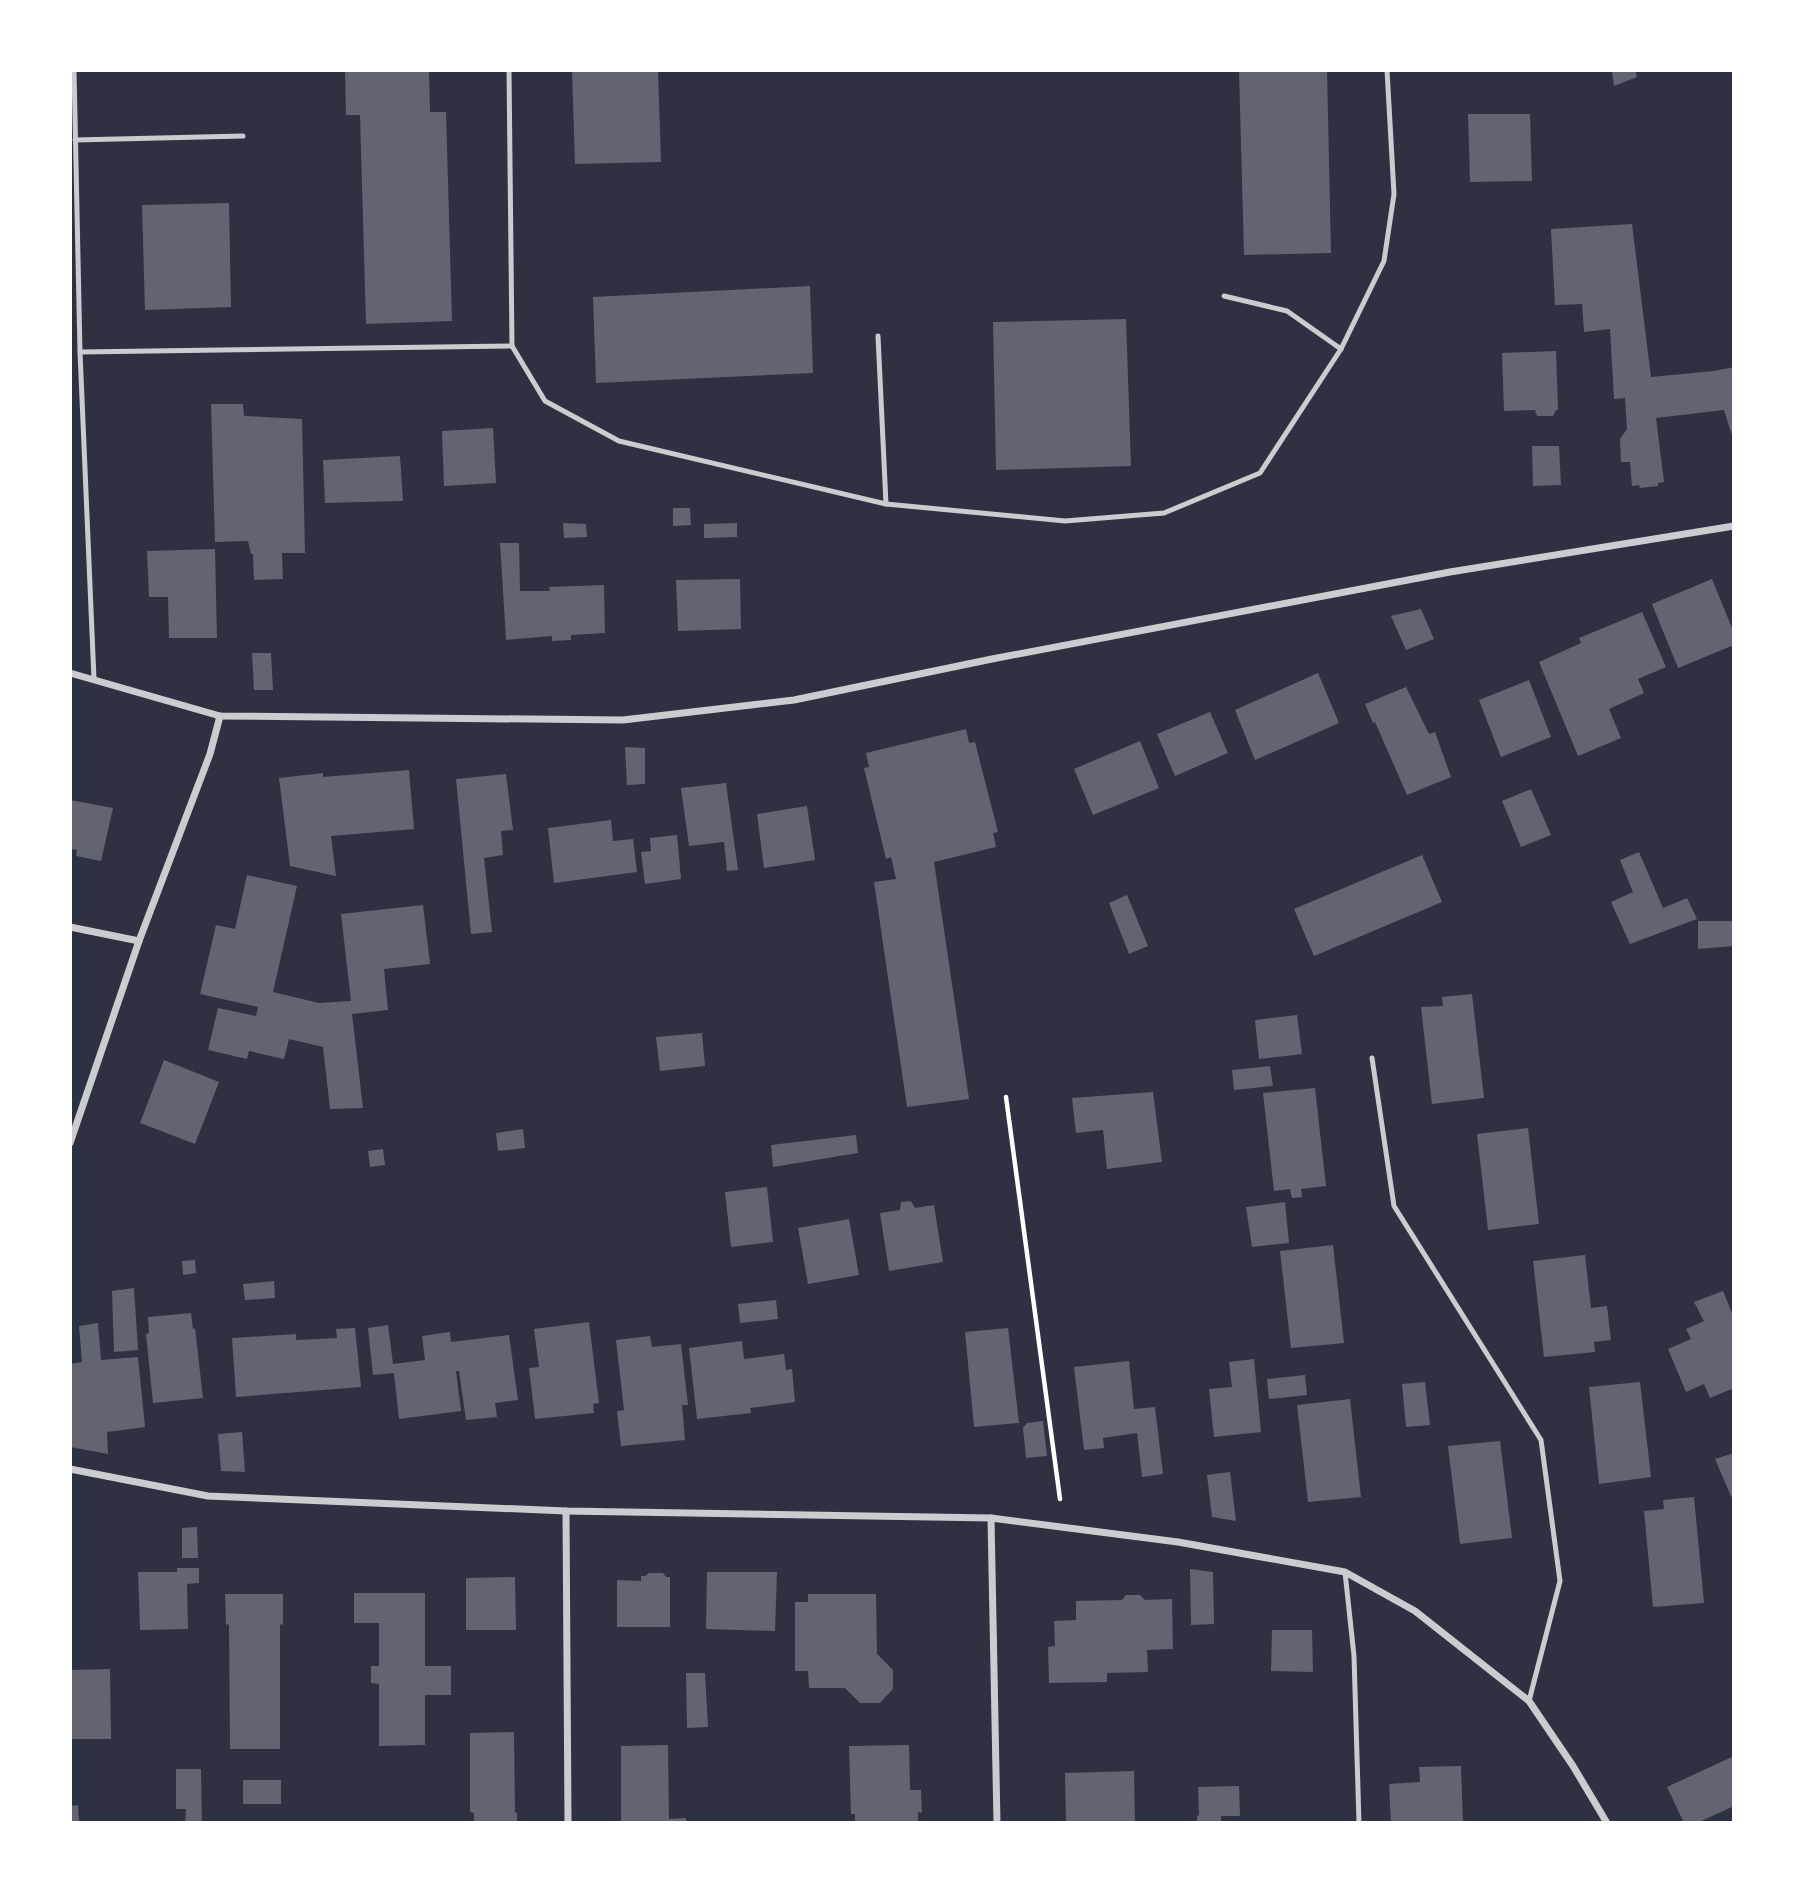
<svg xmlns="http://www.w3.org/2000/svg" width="1804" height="1893" font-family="'Fira Sans Condensed',sans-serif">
<rect width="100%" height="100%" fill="#2d3142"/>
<g fill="#626471">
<polygon points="345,70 429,70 430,112 446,112 452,321 366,324 360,115 346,115"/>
<polygon points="572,70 658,70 661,162 575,164"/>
<polygon points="1239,70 1327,70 1331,253 1244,255"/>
<polygon points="1635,70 1637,77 1614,86 1612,71"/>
<polygon points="1468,114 1530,114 1532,181 1470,182"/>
<polygon points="229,203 231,307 145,310 142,205"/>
<polygon points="1632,224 1651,377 1714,371 1734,367 1734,442 1724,410 1656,418 1664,482 1658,483 1658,486 1640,488 1639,485 1632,486 1630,462 1621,462 1620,439 1627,429 1625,398 1614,399 1610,329 1584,332 1582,304 1555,305 1551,229"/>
<polygon points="810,286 813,373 596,383 593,297"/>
<polygon points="1126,319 1131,466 996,470 993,322"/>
<polygon points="1556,351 1558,410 1556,410 1553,416 1537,416 1535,410 1504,411 1502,353"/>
<polygon points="211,404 243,404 244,416 302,419 305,553 282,553 283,579 254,580 253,554 251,554 248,541 215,542"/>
<polygon points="493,428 496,483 444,486 442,431"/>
<polygon points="1532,446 1559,446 1561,485 1533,486"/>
<polygon points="400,456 403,501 325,503 323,460"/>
<polygon points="673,508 690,508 691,525 673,526"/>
<polygon points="563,523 586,524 587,537 564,538"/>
<polygon points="737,523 737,537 704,538 704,524"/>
<polygon points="500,543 519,543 520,591 550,591 549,587 604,585 605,633 571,635 571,640 552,641 552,636 506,640"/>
<polygon points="215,549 217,638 169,638 168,597 149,597 147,551"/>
<polygon points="740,579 741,629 678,631 676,580"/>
<polygon points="1712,579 1734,633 1734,645 1678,668 1652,604"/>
<polygon points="1421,609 1434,639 1406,650 1391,616"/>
<polygon points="1642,612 1666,667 1638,679 1644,693 1609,709 1621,738 1578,756 1539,662 1581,643 1579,638"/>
<polygon points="252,653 271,653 273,690 254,690"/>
<polygon points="1318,673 1339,723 1255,760 1235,710"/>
<polygon points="1529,680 1551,737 1501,757 1479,700"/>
<polygon points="1406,687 1429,734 1435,732 1451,777 1407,795 1375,722 1373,723 1365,704"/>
<polygon points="1210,712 1228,753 1175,776 1157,734"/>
<polygon points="966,729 969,743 975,742 998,832 993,833 996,847 934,862 969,1099 907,1107 874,882 896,879 891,857 886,859 864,768 869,767 866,753"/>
<polygon points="1140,741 1159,788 1093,815 1074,769"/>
<polygon points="625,747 645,748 645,784 627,785"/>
<polygon points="409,770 414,829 331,836 336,876 290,866 279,778 323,773 323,777"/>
<polygon points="506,774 513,830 501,831 503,855 484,858 492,932 471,934 456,779"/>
<polygon points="726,783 738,870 727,871 724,842 689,846 681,788"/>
<polygon points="1531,789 1551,835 1521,847 1502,801"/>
<polygon points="70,800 113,808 101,861 76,856 77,850 70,849"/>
<polygon points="807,806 815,860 764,868 757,814"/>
<polygon points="611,820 613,841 633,839 637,872 554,883 548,828"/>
<polygon points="677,835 681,879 645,884 641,852 651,851 650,838"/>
<polygon points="1639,852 1663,908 1687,898 1697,919 1630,944 1611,902 1633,892 1620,860"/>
<polygon points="1422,855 1442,902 1314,956 1294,909"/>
<polygon points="247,875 297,886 273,992 319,1003 351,1001 341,914 423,905 430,964 384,969 388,1010 352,1014 363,1108 330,1109 323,1047 289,1039 284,1059 249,1051 247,1059 208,1050 218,1008 256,1016 258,1007 200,994 216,925 235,929"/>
<polygon points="1127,895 1148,946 1129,954 1109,903"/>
<polygon points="1698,921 1734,921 1734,946 1698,949"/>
<polygon points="1472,994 1484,1098 1432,1104 1421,1007 1443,1006 1442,997"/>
<polygon points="1297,1015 1302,1054 1259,1059 1255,1020"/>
<polygon points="702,1033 705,1066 660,1071 656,1037"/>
<polygon points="164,1060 219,1082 195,1144 140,1123"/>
<polygon points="1270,1066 1273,1086 1234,1090 1232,1070"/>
<polygon points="1315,1088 1326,1186 1301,1189 1302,1197 1292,1198 1290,1189 1274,1191 1263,1093"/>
<polygon points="1153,1092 1162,1162 1107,1169 1103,1130 1076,1133 1072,1098"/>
<polygon points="1528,1128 1539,1224 1488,1230 1477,1134"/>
<polygon points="523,1129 525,1148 498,1151 496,1133"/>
<polygon points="856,1135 858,1153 773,1167 771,1145"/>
<polygon points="383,1149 385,1165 370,1167 368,1151"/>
<polygon points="767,1187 773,1242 731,1247 725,1192"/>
<polygon points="911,1201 915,1208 934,1205 943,1262 889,1271 880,1213 900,1210 901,1202"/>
<polygon points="1285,1202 1289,1243 1252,1247 1246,1207"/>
<polygon points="849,1219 859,1275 808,1284 798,1228"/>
<polygon points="1333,1245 1344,1343 1291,1348 1280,1251"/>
<polygon points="1585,1255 1591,1308 1607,1306 1611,1340 1594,1342 1595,1352 1544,1357 1533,1261"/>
<polygon points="195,1260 196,1273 183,1275 182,1261"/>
<polygon points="274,1281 275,1298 245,1300 243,1284"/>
<polygon points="134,1288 138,1350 114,1352 112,1291"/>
<polygon points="1723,1291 1734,1318 1734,1388 1710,1398 1704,1384 1686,1392 1668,1349 1691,1339 1686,1329 1704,1321 1694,1302"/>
<polygon points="776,1300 778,1319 740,1323 738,1304"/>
<polygon points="191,1313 193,1329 195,1328 203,1398 153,1403 146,1334 149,1333 148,1317"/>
<polygon points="589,1322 599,1403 593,1404 594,1413 535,1419 529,1368 539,1367 534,1329"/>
<polygon points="98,1323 101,1360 138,1357 145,1427 107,1432 108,1454 70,1447 70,1403 72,1403 70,1364 82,1362 79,1326"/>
<polygon points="388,1325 393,1364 425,1360 422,1336 450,1332 451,1342 509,1335 518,1400 495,1403 497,1417 466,1420 459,1371 456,1371 461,1411 399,1419 394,1373 373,1375 368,1328"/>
<polygon points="355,1328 361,1387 236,1397 232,1338 296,1334 296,1340 337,1338 336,1329"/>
<polygon points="1008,1328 1019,1423 974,1427 965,1332"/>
<polygon points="650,1336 652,1347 681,1344 688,1405 682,1405 685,1440 621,1446 617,1411 624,1410 616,1340"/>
<polygon points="742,1341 744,1359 784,1354 786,1370 792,1369 795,1402 750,1408 751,1413 697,1419 689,1348"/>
<polygon points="1254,1359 1261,1432 1214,1437 1209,1389 1232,1387 1229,1362"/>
<polygon points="1129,1361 1134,1409 1155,1407 1163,1474 1142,1477 1137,1433 1103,1438 1104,1448 1084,1450 1074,1367"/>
<polygon points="1305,1375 1307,1395 1269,1399 1267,1379"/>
<polygon points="1425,1382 1430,1425 1406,1427 1402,1384"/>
<polygon points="1640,1382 1651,1477 1599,1484 1589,1387"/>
<polygon points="1350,1399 1361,1497 1308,1502 1297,1405"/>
<polygon points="1043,1421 1047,1456 1026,1458 1023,1428 1027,1423"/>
<polygon points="242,1432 245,1472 221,1471 218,1434"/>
<polygon points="1500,1441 1512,1538 1460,1544 1448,1446"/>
<polygon points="1734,1453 1734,1503 1715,1459"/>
<polygon points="1230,1472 1236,1521 1212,1517 1207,1475"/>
<polygon points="1694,1497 1704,1603 1653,1607 1644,1511 1664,1509 1663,1500"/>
<polygon points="197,1527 198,1558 182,1558 182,1528"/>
<polygon points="177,1568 199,1568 199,1583 187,1584 188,1629 140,1630 138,1572 177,1572"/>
<polygon points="1190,1569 1213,1572 1214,1624 1191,1625"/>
<polygon points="707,1572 777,1572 775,1631 706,1629"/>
<polygon points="649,1573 663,1573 666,1577 670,1577 670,1627 617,1627 617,1580 641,1581 641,1576 645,1576"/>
<polygon points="515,1577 516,1630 466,1630 466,1578"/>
<polygon points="354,1593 425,1593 425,1666 451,1666 451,1695 425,1695 425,1745 379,1746 379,1684 371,1683 371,1666 379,1666 379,1623 354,1623"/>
<polygon points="225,1594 283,1594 283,1625 280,1624 280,1749 230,1749 229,1624 226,1625"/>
<polygon points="808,1594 876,1594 877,1654 893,1670 893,1689 880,1703 860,1703 845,1688 809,1688 808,1671 795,1671 795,1602 808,1602"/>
<polygon points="1126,1595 1140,1595 1145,1600 1172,1599 1173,1649 1147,1650 1148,1672 1107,1673 1107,1682 1049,1683 1048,1647 1055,1646 1054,1621 1076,1620 1076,1601 1122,1600"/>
<polygon points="1272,1630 1312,1630 1313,1672 1271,1671"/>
<polygon points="110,1669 111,1739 70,1739 70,1670"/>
<polygon points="686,1673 705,1673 708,1727 687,1728"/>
<polygon points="514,1732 515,1812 517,1813 517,1823 474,1823 474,1813 470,1812 470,1733"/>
<polygon points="668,1745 669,1819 686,1818 686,1823 621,1823 621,1746"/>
<polygon points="909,1745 910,1790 921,1790 922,1813 918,1812 918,1823 855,1823 855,1814 851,1814 849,1746"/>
<polygon points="1734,1756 1734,1806 1697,1823 1684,1823 1667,1787"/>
<polygon points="1461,1766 1463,1823 1391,1823 1389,1784 1420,1782 1419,1767"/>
<polygon points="176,1769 201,1769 202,1823 185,1823 186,1809 176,1809"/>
<polygon points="1134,1771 1135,1823 1066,1823 1065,1773"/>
<rect x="243" y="1780" width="38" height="24"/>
<polygon points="1239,1786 1240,1816 1221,1816 1221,1823 1197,1823 1197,1816 1199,1815 1198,1787"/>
<polygon points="78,1805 79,1822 70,1822 70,1806"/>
</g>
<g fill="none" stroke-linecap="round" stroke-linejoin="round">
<polyline stroke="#fff" stroke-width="4.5" points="1006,1097 1060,1499"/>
<g stroke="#caccd0" stroke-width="5">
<polyline points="74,70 80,352 94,679"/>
<polyline points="509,70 512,346 545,401 619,441 886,504 1065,521 1164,513 1260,473 1341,349 1384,261 1394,194 1387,70"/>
<polyline points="75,140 243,136"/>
<polyline points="1224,296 1287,311 1341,349"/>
<polyline points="878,336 886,504"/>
<polyline points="80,352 512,346"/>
<polyline points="1372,1058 1394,1206 1541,1440 1560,1581 1529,1701"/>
<polyline points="1345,1572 1354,1656 1359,1823"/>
</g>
<g stroke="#caccd0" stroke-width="7">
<polyline points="70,673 220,716 623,720 794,700 992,659 1450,572 1734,526"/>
<polyline points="70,927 139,941"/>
<polyline points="70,1143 139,941 210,754 220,716"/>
<polyline points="70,1469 208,1496 566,1511 991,1518 1178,1542 1345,1572 1415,1611 1529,1701 1573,1766 1607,1823"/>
<polyline points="566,1511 568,1823"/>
<polyline points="991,1518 997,1823"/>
</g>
</g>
<rect width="1804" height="1893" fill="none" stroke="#ffffff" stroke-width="144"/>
</svg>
